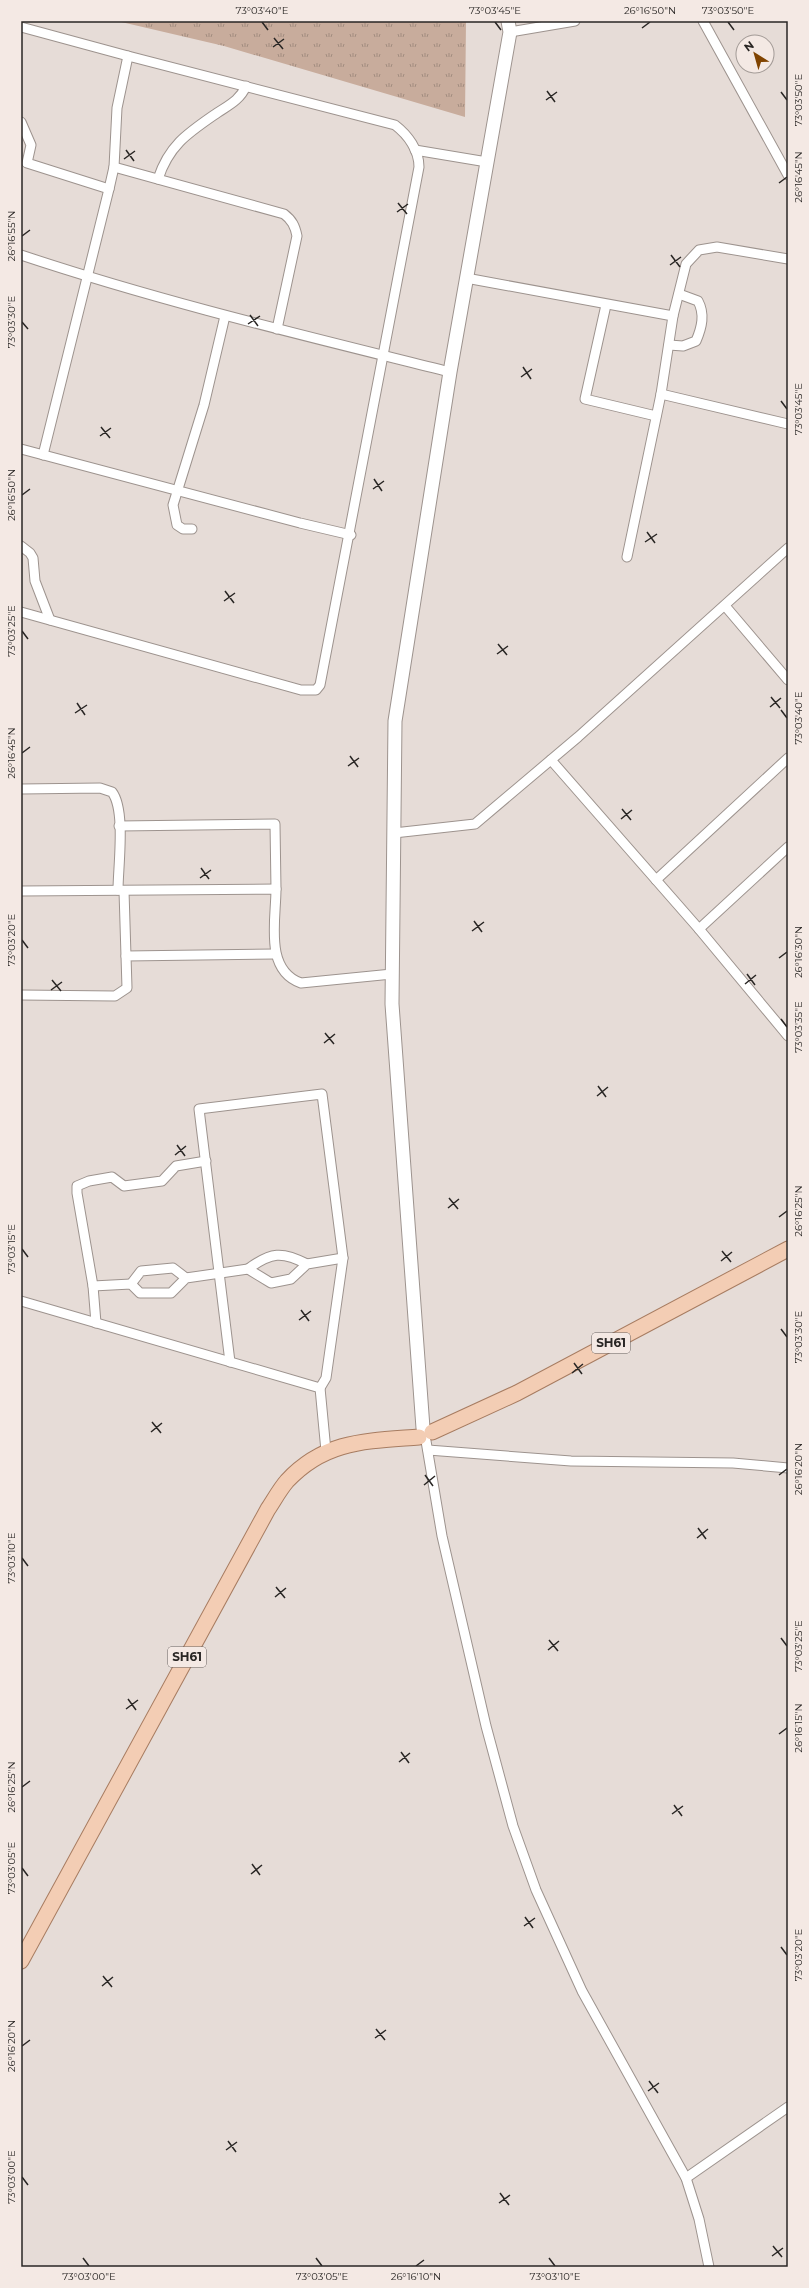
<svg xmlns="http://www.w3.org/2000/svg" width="809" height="2288" font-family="Montserrat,sans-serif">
<defs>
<pattern id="grass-tufts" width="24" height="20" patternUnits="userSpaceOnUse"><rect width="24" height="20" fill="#c8ac9c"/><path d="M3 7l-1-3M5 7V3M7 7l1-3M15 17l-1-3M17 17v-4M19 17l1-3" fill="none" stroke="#a28c7f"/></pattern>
</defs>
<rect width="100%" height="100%" fill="#e6dcd7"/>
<polygon fill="url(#grass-tufts)" points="117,21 466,21 465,117 224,46"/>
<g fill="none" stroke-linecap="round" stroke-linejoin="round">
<defs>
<g id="street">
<polyline points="703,21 788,175"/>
<polyline points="21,27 128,56"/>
<polyline points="510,32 575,21"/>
<polyline points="21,122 31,145 27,163 109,189 43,455"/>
<polyline points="415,150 487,162"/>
<path d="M114 167 284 214C292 220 295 226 297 236L277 329"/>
<path d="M158 179C169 145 188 133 217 113 229 105 240 100 246 86"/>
<path d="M21 255C162 302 306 336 450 372"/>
<polyline points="788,259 717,247 699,250 686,264 673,316 661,394 788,424"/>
<polyline points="466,278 673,316"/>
<polyline points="606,305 585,399 656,416"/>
<path d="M669 345 683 346 696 341C702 327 705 314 698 301L679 294"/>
<polyline points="21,449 300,523 351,535"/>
<polyline points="192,529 183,529 177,525 173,505 204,405 225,316"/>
<polyline points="21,546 30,553 33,558 35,581 50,620"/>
<polyline points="627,557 661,394"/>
<polyline points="726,607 788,680"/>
<path d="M21 612 301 690H316L320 685 419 167C419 150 408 135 395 125L128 56 117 108 114 167 109 189"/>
<polyline points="551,760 699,929 788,1036"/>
<path d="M21 789 100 788 112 792C126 810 118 867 118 890"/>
<polyline points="119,826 275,824 276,889"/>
<polyline points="394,833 475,824 578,737 788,548"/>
<polyline points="656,880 788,758"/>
<path d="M21 891 276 889C276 920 264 970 301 983L392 974"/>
<polyline points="124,891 126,956"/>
<polyline points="699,929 788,847"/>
<polyline points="21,995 115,996 127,988 126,956 275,954"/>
<path d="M248 1269C271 1252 282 1251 307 1264"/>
<polyline points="131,1284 141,1271 173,1268 186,1278"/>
<polyline points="93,1286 131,1284 140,1293 171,1293 186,1278 248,1269 271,1283 291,1279 307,1264 343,1258"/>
<polyline points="21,1301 320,1388 326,1451"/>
<polyline points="96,1323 93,1286 77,1193 77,1186 89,1181 112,1177 124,1186 162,1181 176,1166 206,1161"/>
<polyline points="230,1362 199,1109 322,1094 343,1258 326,1378 320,1388"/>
<polyline points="426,1441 442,1536 486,1726 513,1826 536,1890 582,1991 686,2178 699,2219 709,2267"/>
<polyline points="428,1450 571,1461 733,1463 788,1468"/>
<polyline points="686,2178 788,2107"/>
</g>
<polyline id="secondary" points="423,1428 392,1004 395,721 450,372 510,32 508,21"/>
<g id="primary">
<polyline points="432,1432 517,1393 788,1249"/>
<path d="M21 1961 268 1509C274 1500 280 1489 287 1481 325 1440 367 1441 419 1437"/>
</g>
</defs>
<use href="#street" stroke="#9d938e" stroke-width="11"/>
<use href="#secondary" stroke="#9d938e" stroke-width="15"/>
<use href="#primary" stroke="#a77c61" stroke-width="17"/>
<use href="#street" stroke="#fff" stroke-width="9"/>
<use href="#secondary" stroke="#fff" stroke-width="13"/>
<use href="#primary" stroke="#f3cdb4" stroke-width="15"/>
</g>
<path fill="none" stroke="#292624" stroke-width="1.5" d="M262 22 268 30M495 22 501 30M728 22 734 30M642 28 650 22M274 38 283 49M273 47 284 39M547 91 555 102M781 92 787 100M546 100 557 92M126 150 134 161M124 159 135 151M779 183 787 177M398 203 407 214M397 212 408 204M22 236 30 230M671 255 680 267M670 265 681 257M250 315 258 326M22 322 28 329M248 324 260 316M523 367 531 379M521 377 532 369M781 401 787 409M101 427 110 438M100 436 111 428M374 479 382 491M373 489 384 481M22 495 30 489M647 532 655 543M645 542 657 534M225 591 234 603M224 601 235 593M22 631 28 639M498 644 507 655M497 654 508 646M771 697 780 708M77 703 85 715M770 707 781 698M781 710 787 718M75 713 87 705M22 753 30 747M350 756 358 767M348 766 359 758M622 809 631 820M621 819 632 810M201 868 209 879M200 878 211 870M474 921 482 932M472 931 484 922M22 940 28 948M779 958 787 952M747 974 755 985M52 980 61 991M745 984 756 975M51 990 62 982M781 1019 787 1027M325 1033 334 1044M324 1043 335 1034M598 1086 606 1097M597 1096 608 1087M177 1145 185 1156M175 1155 186 1146M449 1198 458 1209M448 1208 459 1199M779 1217 787 1211M22 1249 28 1257M722 1251 731 1262M721 1261 732 1252M301 1310 309 1321M299 1320 311 1311M781 1329 787 1337M574 1363 582 1374M572 1373 583 1364M152 1422 161 1433M151 1432 162 1423M425 1475 433 1486M779 1475 787 1469M424 1485 435 1476M698 1528 706 1539M697 1538 708 1529M22 1558 28 1566M276 1587 285 1598M275 1597 286 1588M781 1638 787 1646M549 1640 558 1651M548 1650 559 1641M128 1699 136 1710M126 1709 138 1700M779 1734 787 1728M401 1752 409 1763M399 1762 410 1753M22 1787 30 1781M674 1805 682 1816M672 1814 683 1806M252 1864 260 1875M22 1868 28 1876M251 1874 262 1865M525 1917 533 1928M524 1926 535 1918M781 1947 787 1955M103 1976 112 1987M102 1986 113 1977M376 2029 385 2040M375 2038 386 2030M22 2046 30 2040M649 2081 658 2093M648 2091 659 2083M228 2141 236 2152M226 2150 237 2142M22 2177 28 2185M500 2193 509 2205M499 2203 510 2195M773 2246 782 2257M772 2256 783 2248M83 2258 89 2266M316 2258 322 2266M549 2258 555 2266M416 2266 424 2260"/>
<g text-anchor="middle" stroke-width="3" stroke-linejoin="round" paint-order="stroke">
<g fill="#f4e9e4" stroke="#66605e" stroke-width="1">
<rect x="592" y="1333" width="38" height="20" rx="3"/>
<rect x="168" y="1647" width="38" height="20" rx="3"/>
</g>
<g font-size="12" font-weight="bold" fill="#292624">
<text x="611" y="1347">SH61</text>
<text x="187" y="1661">SH61</text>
</g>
</g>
<rect width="809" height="2288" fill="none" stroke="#f4e9e4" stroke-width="44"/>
<g transform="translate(755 54) rotate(323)"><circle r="19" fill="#f4e9e4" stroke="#a39b97"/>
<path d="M0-3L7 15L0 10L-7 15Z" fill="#814401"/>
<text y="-6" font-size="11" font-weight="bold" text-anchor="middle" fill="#292624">N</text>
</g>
<rect x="22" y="22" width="765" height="2244" fill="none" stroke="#292624" stroke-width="1.5"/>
<g font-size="10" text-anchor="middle" fill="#292624">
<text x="262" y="14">73°03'40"E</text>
<text x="495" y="14">73°03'45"E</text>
<text x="650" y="14">26°16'50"N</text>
<text x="728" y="14">73°03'50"E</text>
<text transform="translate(798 100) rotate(-90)" y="4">73°03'50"E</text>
<text transform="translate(798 177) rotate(-90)" y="4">26°16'45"N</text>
<text transform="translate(11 236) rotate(-90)" y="4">26°16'55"N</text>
<text transform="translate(11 322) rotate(-90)" y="4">73°03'30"E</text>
<text transform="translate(798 409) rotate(-90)" y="4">73°03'45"E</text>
<text transform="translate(11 495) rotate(-90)" y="4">26°16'50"N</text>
<text transform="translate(11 631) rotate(-90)" y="4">73°03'25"E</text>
<text transform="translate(798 718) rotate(-90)" y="4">73°03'40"E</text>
<text transform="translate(11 753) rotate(-90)" y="4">26°16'45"N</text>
<text transform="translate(11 940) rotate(-90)" y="4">73°03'20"E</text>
<text transform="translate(798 952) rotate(-90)" y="4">26°16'30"N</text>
<text transform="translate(798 1027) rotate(-90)" y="4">73°03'35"E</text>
<text transform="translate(798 1211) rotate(-90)" y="4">26°16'25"N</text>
<text transform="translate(11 1249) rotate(-90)" y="4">73°03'15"E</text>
<text transform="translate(798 1337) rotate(-90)" y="4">73°03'30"E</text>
<text transform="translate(798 1469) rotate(-90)" y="4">26°16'20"N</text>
<text transform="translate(11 1558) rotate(-90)" y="4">73°03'10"E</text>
<text transform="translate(798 1646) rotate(-90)" y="4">73°03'25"E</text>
<text transform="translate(798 1728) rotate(-90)" y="4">26°16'15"N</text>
<text transform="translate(11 1787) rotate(-90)" y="4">26°16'25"N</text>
<text transform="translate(11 1868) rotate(-90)" y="4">73°03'05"E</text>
<text transform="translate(798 1955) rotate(-90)" y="4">73°03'20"E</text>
<text transform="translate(11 2046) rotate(-90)" y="4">26°16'20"N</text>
<text transform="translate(11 2177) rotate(-90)" y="4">73°03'00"E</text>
<text x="89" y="2280">73°03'00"E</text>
<text x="322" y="2280">73°03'05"E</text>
<text x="416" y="2280">26°16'10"N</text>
<text x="555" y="2280">73°03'10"E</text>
</g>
</svg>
